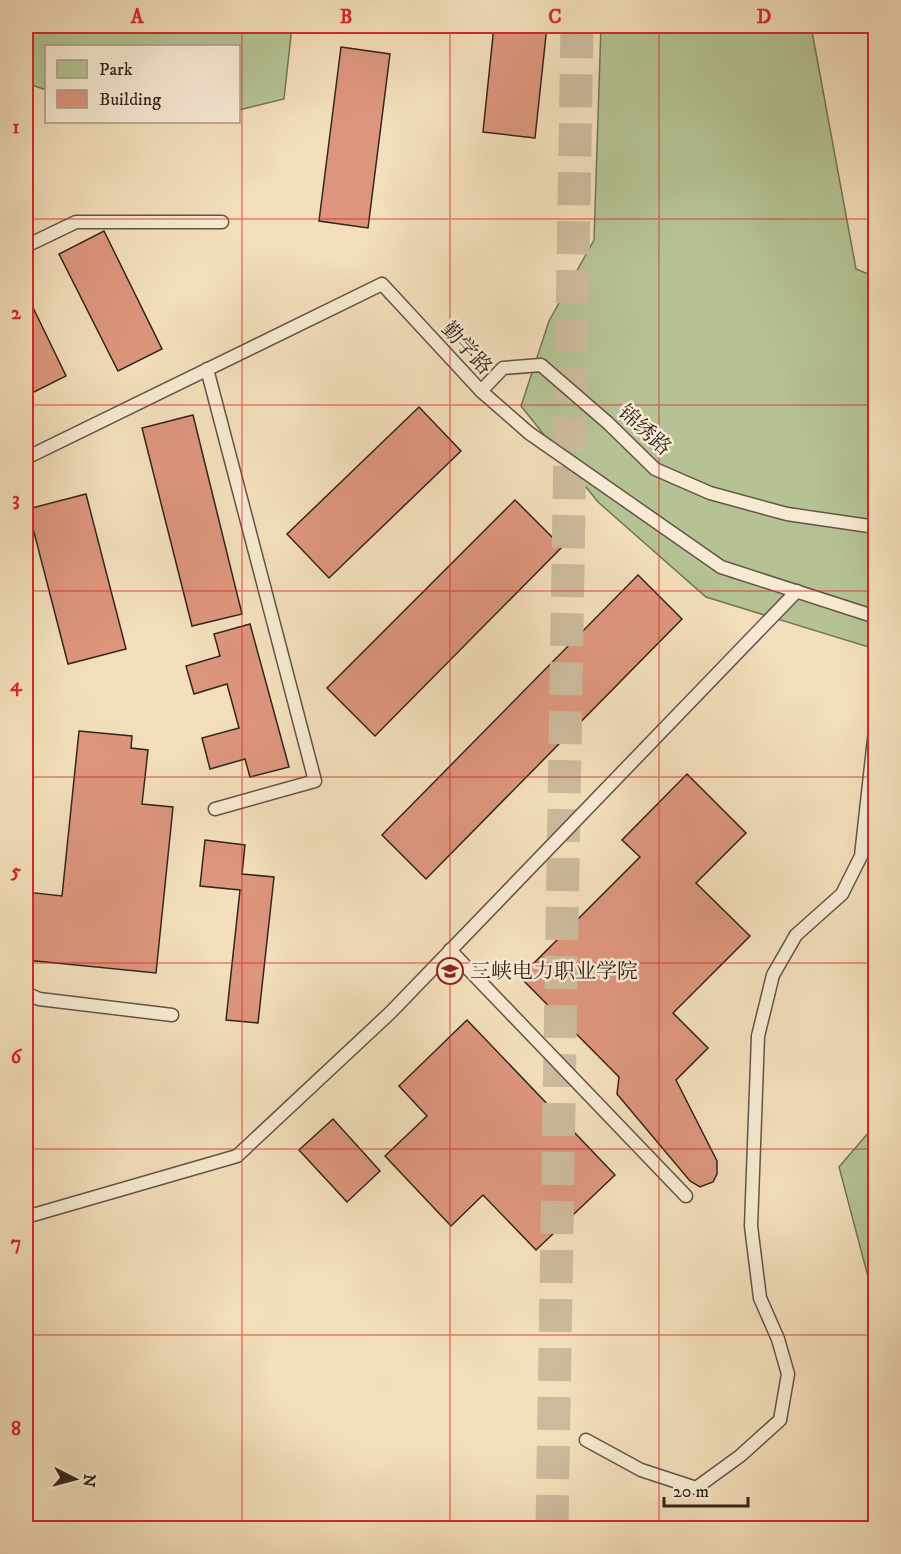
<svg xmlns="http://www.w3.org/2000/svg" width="901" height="1554" font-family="'IM FELL DW Pica','Noto Serif SC',serif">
<rect width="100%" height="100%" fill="#f3dfbb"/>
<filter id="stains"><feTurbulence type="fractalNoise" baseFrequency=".00333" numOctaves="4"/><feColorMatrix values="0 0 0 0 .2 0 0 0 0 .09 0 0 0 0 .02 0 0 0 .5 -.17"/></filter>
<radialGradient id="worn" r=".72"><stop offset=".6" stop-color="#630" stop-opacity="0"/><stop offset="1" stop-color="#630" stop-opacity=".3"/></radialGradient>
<g fill="#b5c394" stroke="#747459" stroke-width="1.5">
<polygon points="26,26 292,26 284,99 239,110 238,46 46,46 46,90 26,83"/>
<polygon points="601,26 811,26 856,269 875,277 875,649 706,597 598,502 521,406 549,321 594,240"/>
<polygon points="875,1125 876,1126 875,1303 839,1167"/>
</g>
<g fill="#dd967e" stroke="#34251e" stroke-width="1.5">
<polygon points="494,26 547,26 535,138 483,132"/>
<polygon points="341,47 390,54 368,228 319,221"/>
<polygon points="104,231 162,349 118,371 59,254"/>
<polygon points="26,293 66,376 26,396"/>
<polygon points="419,407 461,451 329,578 287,534"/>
<polygon points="193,415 242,614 192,626 142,428"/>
<polygon points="86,494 126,649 68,664 28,509"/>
<polygon points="515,500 562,547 375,736 327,688"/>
<polygon points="638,575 682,619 426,879 382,835"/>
<polygon points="250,624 289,767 250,777 245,759 210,769 202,738 239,728 227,684 194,694 186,666 220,656 214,634"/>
<polygon points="79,731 132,736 131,748 148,750 142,804 173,807 156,973 26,960 26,892 62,896"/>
<polygon points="687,774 746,833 696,883 750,936 673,1013 708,1048 676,1080 717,1161 717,1174 713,1182 700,1187 690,1181 617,1094 619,1077 520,977 640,857 622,840"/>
<polygon points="205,840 245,845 242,874 274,877 258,1023 226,1020 240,890 200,886"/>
<polygon points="467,1020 615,1175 536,1250 483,1195 451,1226 385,1156 427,1116 399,1086"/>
<polygon points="333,1119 380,1171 347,1202 299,1150"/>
</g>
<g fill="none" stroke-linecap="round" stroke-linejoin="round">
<polyline stroke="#cdba9c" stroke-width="33" stroke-dasharray="33 16" stroke-linecap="butt" points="552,1528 577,26"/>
<defs>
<g id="lane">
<polyline points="26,246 76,222 222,222"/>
<polyline points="207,369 315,781 215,809"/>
<polyline points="481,391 503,368 541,365 608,423 655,469 710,493 787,514 876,527"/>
<polyline points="26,458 382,284 481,391 529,433 721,567 876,617"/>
<polyline points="450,950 686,1196"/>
<polyline points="26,993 39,999 172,1015"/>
<polyline points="26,1217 237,1156 391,1012 797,591"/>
<polyline points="586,1440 641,1470 696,1488 740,1456 780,1420 788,1374 778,1339 760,1298 751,1226 758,1036 773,975 796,935 842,894 861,856 876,721"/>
</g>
</defs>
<use href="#lane" stroke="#645445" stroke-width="15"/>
<use href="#lane" stroke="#f7ead3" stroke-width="12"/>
</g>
<path fill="none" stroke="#d62828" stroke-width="1.5" stroke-opacity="0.55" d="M242 26V1528M450 26V1528M659 26V1528M26 219H876M26 405H876M26 591H876M26 777H876M26 963H876M26 1149H876M26 1335H876"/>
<defs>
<symbol id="university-ring" viewBox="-11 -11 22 22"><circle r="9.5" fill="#f7ead3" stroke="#8f2418" stroke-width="1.5"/><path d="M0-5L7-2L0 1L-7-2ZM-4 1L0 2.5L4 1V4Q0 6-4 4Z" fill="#8f2418"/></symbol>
</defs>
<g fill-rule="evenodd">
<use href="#university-ring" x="435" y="956" width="30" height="30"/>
</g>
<g text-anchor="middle" stroke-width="5" stroke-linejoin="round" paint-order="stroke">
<g font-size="21" fill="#34251e" stroke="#f7ead3">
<text transform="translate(467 348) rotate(47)" y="7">勤学路</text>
<text transform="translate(645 430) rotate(42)" y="7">锦绣路</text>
</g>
<g font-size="21" fill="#34251e" stroke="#f7ead3" text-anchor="start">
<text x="470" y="978">三峡电力职业学院</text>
</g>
</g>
<rect width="901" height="1554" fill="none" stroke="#f3dfbb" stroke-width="66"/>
<rect x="45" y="45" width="195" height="78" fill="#f7ead3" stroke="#a99b8b" stroke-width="1.5"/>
<rect x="57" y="60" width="30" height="18" fill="#b5c394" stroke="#a99b8b" stroke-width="1.5"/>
<text x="99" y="75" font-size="18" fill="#34251e">Park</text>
<rect x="57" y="90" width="30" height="18" fill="#dd967e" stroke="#a99b8b" stroke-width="1.5"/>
<text x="99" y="105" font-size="18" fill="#34251e">Building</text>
<g transform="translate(75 1479) rotate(96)" stroke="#f7ead3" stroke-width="4.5" paint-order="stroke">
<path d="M0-4.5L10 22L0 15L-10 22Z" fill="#34251e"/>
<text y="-9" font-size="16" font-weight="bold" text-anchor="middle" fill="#34251e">N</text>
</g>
<path d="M664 1497v9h84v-9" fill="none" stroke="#34251e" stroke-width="3"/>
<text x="673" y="1497" font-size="18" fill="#34251e" stroke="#f7ead3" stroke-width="4.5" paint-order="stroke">20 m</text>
<rect x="33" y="33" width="835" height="1488" fill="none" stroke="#d62828" stroke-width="2"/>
<g font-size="20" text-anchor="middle" font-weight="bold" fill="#d62828">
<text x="137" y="23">A</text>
<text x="346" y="23">B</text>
<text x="555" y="23">C</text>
<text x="764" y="23">D</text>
<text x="16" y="133">1</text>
<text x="16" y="319">2</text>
<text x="16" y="505">3</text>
<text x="16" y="691">4</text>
<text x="16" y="877">5</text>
<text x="16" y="1063">6</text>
<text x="16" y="1249">7</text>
<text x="16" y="1435">8</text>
</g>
<rect width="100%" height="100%" filter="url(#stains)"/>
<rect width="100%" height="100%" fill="url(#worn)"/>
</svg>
